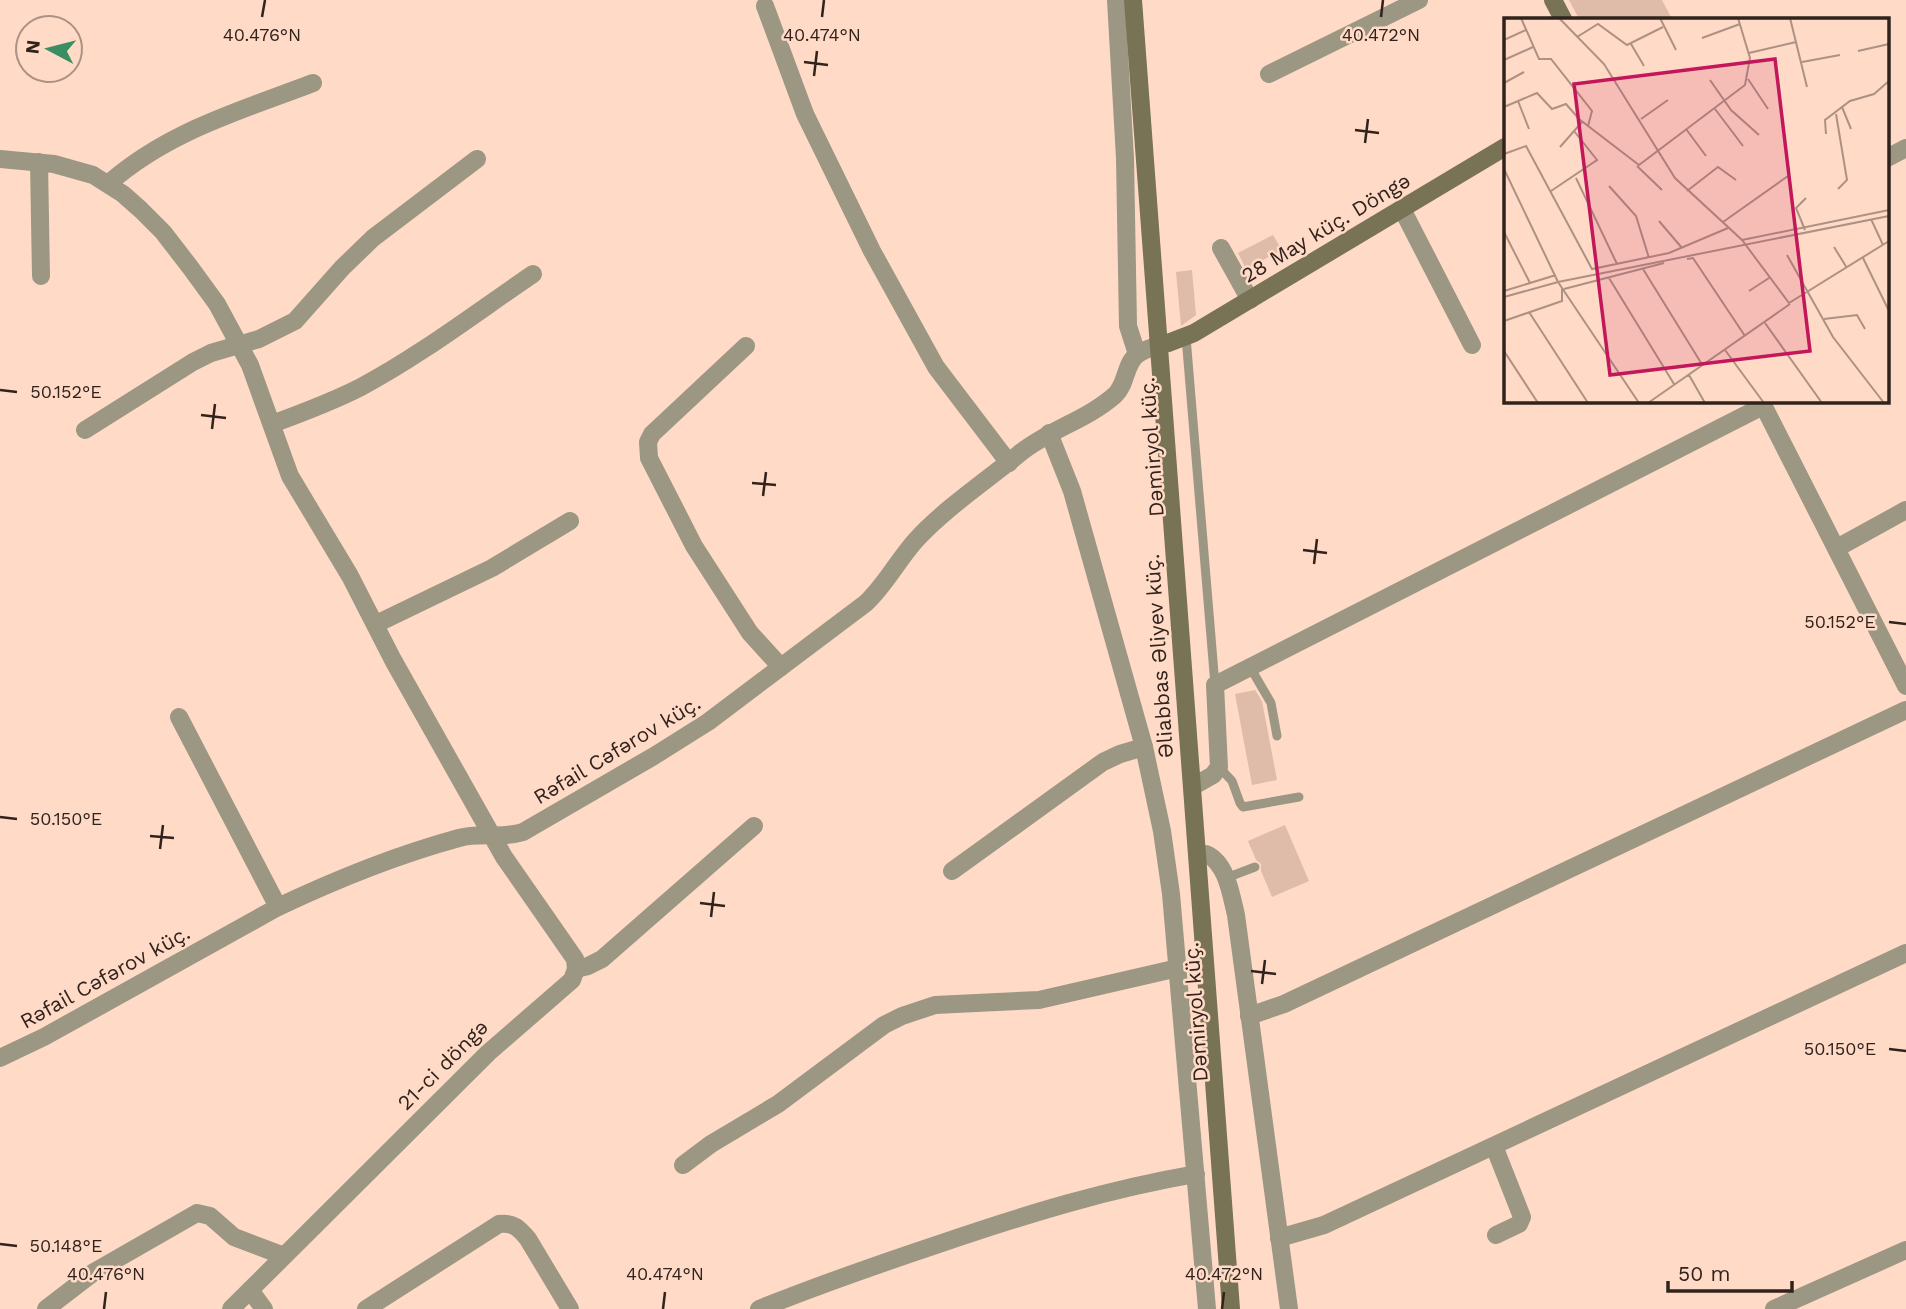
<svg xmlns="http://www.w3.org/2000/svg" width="1906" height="1309" font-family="'Work Sans',sans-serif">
<rect width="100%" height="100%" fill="#ffdac7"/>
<g fill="#dfbba9">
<polygon points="1569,0 1662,0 1672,19 1579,19"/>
<polygon points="1273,235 1282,250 1246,269 1238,253"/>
<polygon points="1192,270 1196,315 1181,326 1176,272"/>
<polygon points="1255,690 1262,701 1277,780 1252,785 1235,694"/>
<polygon points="1285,825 1309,881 1272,897 1261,871 1261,864 1256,860 1248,841"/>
</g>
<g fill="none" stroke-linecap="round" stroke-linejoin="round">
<g stroke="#9b9782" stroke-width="9">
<polyline points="1186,337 1215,685"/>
<polyline points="1250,667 1271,703 1277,736"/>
<polyline points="1219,767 1232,781 1240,803 1243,807 1299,797"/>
<polyline points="1226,878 1255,867"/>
</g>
<g stroke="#9b9782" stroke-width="18">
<polyline points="1116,0 1125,158 1128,326 1137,354"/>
<polyline points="765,6 805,114 872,251 936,367 1009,463"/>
<polyline points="1269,74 1419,0"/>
<polyline points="1887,158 1906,148"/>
<polyline points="0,159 54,164 93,175 123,194 141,210 163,232 190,267 217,304 250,365 290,476 350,576 393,660 504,857 575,959 576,969 572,980 488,1053 231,1309"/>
<polyline points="39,162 41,276"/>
<path d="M108 184C168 131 240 111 313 83"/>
<polyline points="1402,209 1472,345"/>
<polyline points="1221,248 1250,300"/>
<polyline points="746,346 652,434 648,442 649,458 694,546 750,633 781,667"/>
<polyline points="1761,401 1906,686"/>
<path d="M272 424C302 413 332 402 361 387 421 355 477 312 533 274"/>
<polyline points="85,430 193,362 211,353 259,339 295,321 342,268 373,238 477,159"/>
<polyline points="1049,433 1072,491 1144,747 1162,831 1171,894 1207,1309"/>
<polyline points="1837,548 1906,510"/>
<polyline points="376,624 492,568 570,521"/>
<polyline points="179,717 278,907"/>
<polyline points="1199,783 1213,775 1219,767 1215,685 1763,406"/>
<path d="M1206 854C1227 863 1231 895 1236 915L1289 1309"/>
<polyline points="952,871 1103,762 1120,754 1144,747"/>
<polyline points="576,969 588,966 602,959 754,826"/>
<polyline points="1249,1016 1284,1004 1906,710"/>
<path d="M0 1058 44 1037 278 907C333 881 400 854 459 838 481 832 502 839 523 832L654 756 708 722 866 603C886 584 898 560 916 540 943 510 987 480 1019 454 1048 430 1087 420 1115 395 1127 384 1125 362 1138 354 1146 348 1158 346 1168 343"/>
<polyline points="1494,1146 1522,1217 1519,1224 1496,1235"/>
<polyline points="683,1165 711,1144 778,1104 884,1025 902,1016 935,1005 1039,1000 1178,968"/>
<polyline points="1279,1238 1324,1225 1906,953"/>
<polyline points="250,1290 264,1309"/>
<polyline points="46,1309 94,1272 197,1213 210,1216 234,1237 284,1256"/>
<path d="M366 1309 499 1224C513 1222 519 1228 528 1239L570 1309"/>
<path d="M759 1309C819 1285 879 1264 939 1244 1024 1215 1108 1189 1196 1174"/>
<polyline points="1774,1309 1906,1250"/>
</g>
<g stroke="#787354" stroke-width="18">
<polyline points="1133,0 1231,1309"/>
<polyline points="1553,0 1563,19"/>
<polyline points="1168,343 1194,333 1505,147"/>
</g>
</g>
<path fill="none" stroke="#31231c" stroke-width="2.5" d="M262 17 265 0M822 17 824 0M1381 17 1383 0M804 62 828 65M814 76 817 51M1355 130 1379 133M1365 143 1368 119M0 390 17 392M201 415 226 418M212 429 215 404M752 483 776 485M763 496 766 472M1303 550 1327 553M1314 564 1317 539M1889 622 1906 624M0 817 17 819M150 836 174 838M160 849 163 825M700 903 725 906M711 917 714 892M1251 971 1276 974M1262 984 1265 960M1889 1049 1906 1051M0 1244 17 1246M104 1309 106 1292M663 1309 665 1292M1222 1309 1224 1292"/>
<g text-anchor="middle" stroke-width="5" stroke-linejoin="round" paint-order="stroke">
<g font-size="21" fill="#31231c" stroke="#ffdac7">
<text transform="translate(1326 228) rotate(-31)" y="7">28 May küç. Döngə</text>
<text transform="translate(1152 447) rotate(-94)" y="7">Dəmiryol küç.</text>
<text transform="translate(1159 656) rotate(-94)" y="7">Əliabbas Əliyev küç.</text>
<text transform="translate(617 750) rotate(-31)" y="7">Rəfail Cəfərov küç.</text>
<text transform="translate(105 977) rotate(-29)" y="7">Rəfail Cəfərov küç.</text>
<text transform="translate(1196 1012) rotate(-94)" y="7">Dəmiryol küç.</text>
<text transform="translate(443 1065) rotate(-45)" y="7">21-ci döngə</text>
</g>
</g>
<g transform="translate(1504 18)">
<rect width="385" height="385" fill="#ffdac7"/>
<path fill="none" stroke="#ad9183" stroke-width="2" d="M17 0 35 41H47L88 93 84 108M55 0 100 46 171 160 238 222 285 285 385 223M156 0 172 32M286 0 303 69M73 19 94 6 123 27 159 9M198 20 236 6M0 22 22 12M127 26 140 48M354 33 385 26M245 35 292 24M0 42 29 29M298 44 336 37M244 61 264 91M206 62 227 92 255 117M0 65 20 54M14 83 25 111M0 89 33 75 48 91 62 86 75 101 135 147 241 67 246 40 234 0M338 89 347 111M211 91 239 128M332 96 343 162 334 171M137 101 164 82M182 111 202 138M322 116 321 102 346 83 370 76 385 63M56 129 78 104M0 136 22 128 88 251 165 235 224 210M133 148 158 172M0 151 54 264M72 160 113 246M105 168 132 198 145 240M47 173 93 142 70 113M183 173 214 149 232 162M367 201 379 227M155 203 178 230M219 204 284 158M301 212 292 190 302 180M0 214 26 265M238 222 385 192M330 229 343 250M283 237 329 319 380 385M359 240 385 293M183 241 189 240 241 318M139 251 199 348M105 260 170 366M54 264 135 385M60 271 160 245M0 273 52 257M245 273 265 260M0 279 54 264 385 198M25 294 84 385M320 301 353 297 361 311M0 303 58 283V270M261 305 318 385M221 332 260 385M0 333 34 385M185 357 201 385M144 385 286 286"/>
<path fill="#c2185b" fill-opacity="0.15" stroke="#c2185b" stroke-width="3.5" d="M271 41 306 333 106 357 70 66Z"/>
<rect width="385" height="385" fill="none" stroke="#31231c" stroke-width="3.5"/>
</g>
<g font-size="18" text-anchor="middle" fill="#31231c" stroke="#ffdac7" stroke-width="5" stroke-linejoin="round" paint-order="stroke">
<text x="262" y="41">40.476°N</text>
<text x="822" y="41">40.474°N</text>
<text x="1381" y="41">40.472°N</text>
<text x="66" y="398">50.152°E</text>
<text x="1840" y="628">50.152°E</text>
<text x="66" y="825">50.150°E</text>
<text x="1840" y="1055">50.150°E</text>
<text x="66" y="1252">50.148°E</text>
<text x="106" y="1280">40.476°N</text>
<text x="665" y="1280">40.474°N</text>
<text x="1224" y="1280">40.472°N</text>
</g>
<g transform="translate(49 49) rotate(277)"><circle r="33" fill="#ffdac7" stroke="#ad9183" stroke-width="2"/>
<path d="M0-5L12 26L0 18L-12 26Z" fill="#3a8e61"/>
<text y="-10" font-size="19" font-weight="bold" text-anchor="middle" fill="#31231c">N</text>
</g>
<path d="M1668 1281v10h124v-10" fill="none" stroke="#31231c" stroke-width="3.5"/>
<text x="1678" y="1281" font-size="21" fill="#31231c" stroke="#ffdac7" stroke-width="5" paint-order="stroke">50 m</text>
</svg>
